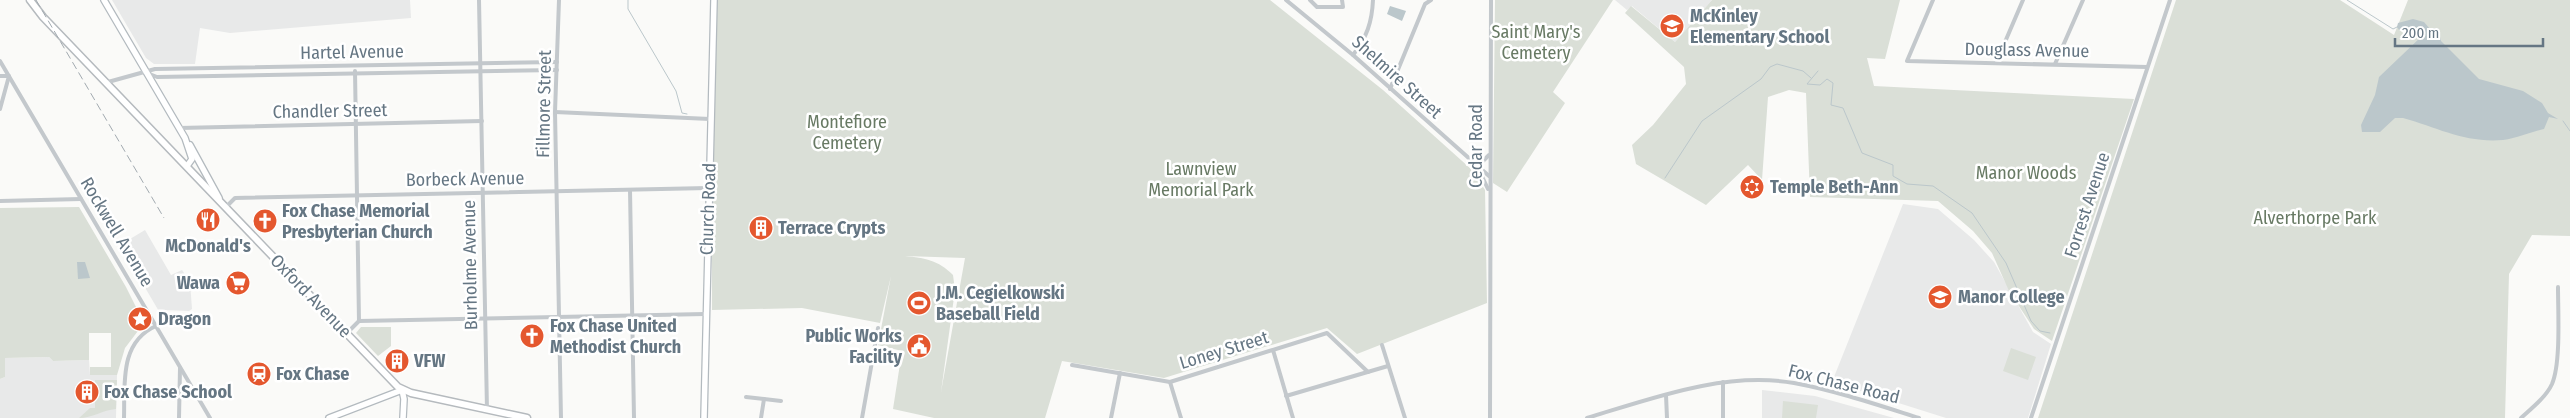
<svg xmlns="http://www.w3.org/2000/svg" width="2570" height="418" font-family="'Fira Sans Condensed',sans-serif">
<rect width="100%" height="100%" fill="#fafaf8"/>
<g fill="#e8e9e9">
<polygon points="112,0 410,0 411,18 230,33 200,28 195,64 154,64 146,58"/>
<polygon points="1615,0 1712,0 1675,42 1632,6 1627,10"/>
<polygon points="1903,204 1938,209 1974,240 1994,262 2033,332 2051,344 2028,418 1946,418 1832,382"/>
<polygon points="145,230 171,275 182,270 190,282 192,309 189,311 164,310 160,313 120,245"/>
<polygon points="49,357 53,361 89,360 90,375 117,375 116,418 0,418 0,379 5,377 5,358"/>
<polygon points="1762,390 1815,396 1894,418 1762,418"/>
</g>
<g fill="#dadfd7" fill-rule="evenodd">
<path d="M717 0H1270L1383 90 1471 169 1485 190 1487 303 1357 354 1327 328 1164 378 1062 361 1045 418H934L893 409 902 351 878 345 891 276 880 323 802 308 712 310V209ZM905 256 965 258 941 392 955 290 953 275C938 260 925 258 905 256Z"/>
<polygon points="1495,0 1613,0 1553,92 1565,103 1507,192 1493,183"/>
<polygon points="1712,0 1900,0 1885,59 1867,58 1874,86 2134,99 2052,341 2034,329 2009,291 1992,253 1973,231 1938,201 1810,197 1806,93 1789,90 1768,97 1762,180 1748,165 1706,205 1636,164 1632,145 1653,125 1686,84 1684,67 1625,13 1631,6 1675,42"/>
<polygon points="2176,0 2340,0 2394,35 2408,0 2570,0 2570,236 2532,235 2509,274 2505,418 2038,418"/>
<polygon points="79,207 126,287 144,323 125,348 117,375 90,375 90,367 111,367 111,333 89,333 89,360 53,361 49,357 5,358 5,377 0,379 0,208"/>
<polygon points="361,327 391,327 391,346 378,356 356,333"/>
<polygon points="2011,348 2036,357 2028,380 2003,371"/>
<path d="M95 380H117L116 409C103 410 92 418 79 418L90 408H95Z"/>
<polygon points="1783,401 1818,405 1816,418 1782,418"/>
</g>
<g fill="#bbc7cb">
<polygon points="1390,6 1406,11 1402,21 1387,14"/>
<path d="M2413 19 2424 22 2430 29 2438 28 2441 41 2479 79 2523 91 2542 103 2548 113 2558 119 2549 117 2544 129C2530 132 2517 138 2503 140 2464 143 2439 128 2403 118H2395L2380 132H2362L2361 125 2375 95 2379 77 2423 35 2417 28 2399 30 2397 27 2398 23Z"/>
<polygon points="77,262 85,262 90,278 78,279"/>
</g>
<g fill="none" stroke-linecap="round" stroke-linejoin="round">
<g stroke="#bbc7cb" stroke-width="1">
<polyline points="628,0 628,9 676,91 682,113 687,114"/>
<polyline points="2347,0 2393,29 2399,26"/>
<polyline points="1818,71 1807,84 1820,85 1827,79 1833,83 1831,105 1843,108 1862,153 1893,165 1893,176 1907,184 1933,186 1972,213 2006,263 2031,321 2040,331 2050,333"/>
<polyline points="2563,121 2570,131"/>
<polyline points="1665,178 1702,121 1761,79 1770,67 1777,64 1803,71 1811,78"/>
</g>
<defs>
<g id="secondary">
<polyline points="104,0 185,138 192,159 187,166"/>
<polyline points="190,145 219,198"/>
<polyline points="329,418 402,390 404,399 403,418"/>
<polyline points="704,418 714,0"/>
</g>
<polyline id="primary" points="30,0 43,17 398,387 411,393 527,418"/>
</defs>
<use href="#secondary" stroke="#b3babf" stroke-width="8"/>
<use href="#primary" stroke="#b5babe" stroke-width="9"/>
<g stroke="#c3c8cc" stroke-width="4">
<polyline points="479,0 487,410"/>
<polyline points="559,0 555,112 561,418"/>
<polyline points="1286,0 1353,55 1489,176"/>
<polyline points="1310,0 1317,7 1343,7 1342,0"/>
<polyline points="1933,0 1907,61 2147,67"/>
<path d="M1353 55C1367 37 1372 22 1373 0"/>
<polyline points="0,61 210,418"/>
<polyline points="1996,63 2023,0"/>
<polyline points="2055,64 2083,0"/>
<polyline points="355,71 359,321"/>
<polyline points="147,73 157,77 557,70"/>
<polyline points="0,76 9,76 0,109"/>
<polyline points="108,82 155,69 557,62"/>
<polyline points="1390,89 1425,4 1431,0"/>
<polyline points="555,112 710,119"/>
<polyline points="179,128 482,121"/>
<polyline points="1473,163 1482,162 1489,155"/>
<polyline points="1478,168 1488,189"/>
<polyline points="630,190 634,418"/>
<polyline points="0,201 81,199"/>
<polyline points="226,207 235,198 708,188"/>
<polyline points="346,334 359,321 705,314"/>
<polyline points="1382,345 1405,418"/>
<polyline points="1273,350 1293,418"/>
<polyline points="1072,365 1170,382 1327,333 1368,372"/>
<polyline points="1170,382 1181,418"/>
<polyline points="1723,382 1723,418"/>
<polyline points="1666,395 1667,418"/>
<polyline points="1286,396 1388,366"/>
<polyline points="746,397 781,401"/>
<path d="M124 418C125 385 119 342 156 326"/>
<polyline points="179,418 180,368"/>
<polyline points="761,418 764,399"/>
<polyline points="862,418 878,328"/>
<polyline points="1111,418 1120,373"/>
<polyline points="1490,418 1491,0"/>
<path d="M1587 418C1653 398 1725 371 1794 383 1837 391 1878 405 1919 418"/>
<polyline points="2031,418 2170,0"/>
<path d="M2521 418C2532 408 2546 397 2552 384 2561 363 2558 312 2558 287"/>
</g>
<use href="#secondary" stroke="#fff" stroke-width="5.5"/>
<use href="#primary" stroke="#fff" stroke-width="6"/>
<polyline stroke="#a2aab0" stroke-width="1" stroke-dasharray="8 4" stroke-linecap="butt" points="36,0 164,218"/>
</g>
<defs>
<symbol id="school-disc" viewBox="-11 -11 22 22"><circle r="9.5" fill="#e4572e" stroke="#fff"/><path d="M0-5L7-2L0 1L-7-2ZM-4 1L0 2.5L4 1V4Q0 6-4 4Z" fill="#fff"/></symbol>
<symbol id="synagogue-disc" viewBox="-11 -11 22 22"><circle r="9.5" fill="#e4572e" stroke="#fff"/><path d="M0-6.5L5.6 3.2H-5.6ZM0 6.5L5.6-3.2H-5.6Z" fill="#fff"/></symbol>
<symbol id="restaurant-disc" viewBox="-11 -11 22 22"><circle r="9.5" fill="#e4572e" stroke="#fff"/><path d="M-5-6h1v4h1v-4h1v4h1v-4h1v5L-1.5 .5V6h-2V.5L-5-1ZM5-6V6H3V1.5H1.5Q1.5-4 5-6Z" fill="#fff"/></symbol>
<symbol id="church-disc" viewBox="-11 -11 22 22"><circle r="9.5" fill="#e4572e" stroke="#fff"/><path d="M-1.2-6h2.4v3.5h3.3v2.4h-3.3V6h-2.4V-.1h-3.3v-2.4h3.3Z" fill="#fff"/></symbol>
<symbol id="building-disc" viewBox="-11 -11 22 22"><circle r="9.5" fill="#e4572e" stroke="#fff"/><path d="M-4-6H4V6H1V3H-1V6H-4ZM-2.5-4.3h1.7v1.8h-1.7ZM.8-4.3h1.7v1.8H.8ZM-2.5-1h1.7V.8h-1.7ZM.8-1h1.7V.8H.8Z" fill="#fff"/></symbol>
<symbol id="supermarket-disc" viewBox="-11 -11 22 22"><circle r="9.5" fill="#e4572e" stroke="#fff"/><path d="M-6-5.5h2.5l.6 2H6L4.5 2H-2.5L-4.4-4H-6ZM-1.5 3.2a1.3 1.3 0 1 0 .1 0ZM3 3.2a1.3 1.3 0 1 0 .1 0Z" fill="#fff"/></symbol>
<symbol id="stadium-disc" viewBox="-11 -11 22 22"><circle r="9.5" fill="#e4572e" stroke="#fff"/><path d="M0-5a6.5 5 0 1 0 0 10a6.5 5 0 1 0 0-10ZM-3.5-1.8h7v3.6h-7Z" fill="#fff"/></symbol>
<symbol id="sight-disc" viewBox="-11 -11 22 22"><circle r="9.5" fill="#e4572e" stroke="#fff"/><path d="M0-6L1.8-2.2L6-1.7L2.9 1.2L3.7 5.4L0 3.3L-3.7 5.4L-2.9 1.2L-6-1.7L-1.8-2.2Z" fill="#fff"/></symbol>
<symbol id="civic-disc" viewBox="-11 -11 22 22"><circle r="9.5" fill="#e4572e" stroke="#fff"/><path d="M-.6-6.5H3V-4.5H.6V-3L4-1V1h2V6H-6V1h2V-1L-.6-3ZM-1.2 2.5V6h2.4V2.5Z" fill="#fff"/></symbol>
<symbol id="station-disc" viewBox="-11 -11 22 22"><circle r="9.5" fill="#e4572e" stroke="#fff"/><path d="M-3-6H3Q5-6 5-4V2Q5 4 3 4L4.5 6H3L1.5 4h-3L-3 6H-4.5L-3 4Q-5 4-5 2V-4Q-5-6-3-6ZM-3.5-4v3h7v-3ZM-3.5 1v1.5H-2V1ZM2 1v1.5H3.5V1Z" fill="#fff"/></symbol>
</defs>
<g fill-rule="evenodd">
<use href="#school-disc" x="1658" y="12" width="28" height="28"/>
<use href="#synagogue-disc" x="1738" y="173" width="28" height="28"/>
<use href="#restaurant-disc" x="194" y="206" width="28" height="28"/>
<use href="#church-disc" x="251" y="207" width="28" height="28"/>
<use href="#building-disc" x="747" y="214" width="28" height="28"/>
<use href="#supermarket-disc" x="224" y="269" width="28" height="28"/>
<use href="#school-disc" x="1926" y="283" width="28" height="28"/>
<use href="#stadium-disc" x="905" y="289" width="28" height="28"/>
<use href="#sight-disc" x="126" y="305" width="28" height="28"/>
<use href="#church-disc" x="518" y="322" width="28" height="28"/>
<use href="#civic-disc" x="905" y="332" width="28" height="28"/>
<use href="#building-disc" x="383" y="347" width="28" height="28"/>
<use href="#station-disc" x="245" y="360" width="28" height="28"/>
<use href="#building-disc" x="73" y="378" width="28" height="28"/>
</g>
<g text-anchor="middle" stroke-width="5" stroke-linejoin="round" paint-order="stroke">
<g font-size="18" font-weight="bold" fill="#657683" stroke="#fff" text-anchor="start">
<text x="1690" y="22">McKinley<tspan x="1690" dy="21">Elementary School</tspan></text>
<text x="1770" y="193">Temple Beth-Ann</text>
<text x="282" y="217">Fox Chase Memorial<tspan x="282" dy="21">Presbyterian Church</tspan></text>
<text x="778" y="234">Terrace Crypts</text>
<text x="208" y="252" text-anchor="middle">McDonald's</text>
<text x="220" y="289" text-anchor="end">Wawa</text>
<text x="936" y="299">J.M. Cegielkowski<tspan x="936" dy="21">Baseball Field</tspan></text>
<text x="1958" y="303">Manor College</text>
<text x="158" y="325">Dragon</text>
<text x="550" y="332">Fox Chase United<tspan x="550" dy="21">Methodist Church</tspan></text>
<text x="902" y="342" text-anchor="end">Public Works<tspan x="902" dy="21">Facility</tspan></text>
<text x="414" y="367">VFW</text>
<text x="276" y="380">Fox Chase</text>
<text x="104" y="398">Fox Chase School</text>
</g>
<g font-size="18" fill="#687a64" stroke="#fff">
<text x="1536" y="38">Saint Mary's<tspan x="1536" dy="21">Cemetery</tspan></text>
<text x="847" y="128">Montefiore<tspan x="847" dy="21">Cemetery</tspan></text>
<text x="1201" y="175">Lawnview<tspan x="1201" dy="21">Memorial Park</tspan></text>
<text x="2026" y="179">Manor Woods</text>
<text x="2315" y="224">Alverthorpe Park</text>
</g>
<g font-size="18" fill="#657683" stroke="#fff">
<text transform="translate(2027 50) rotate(1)" y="6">Douglass Avenue</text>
<text transform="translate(352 52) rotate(-1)" y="6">Hartel Avenue</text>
<text transform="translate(1397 77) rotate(42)" y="6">Shelmire Street</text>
<text transform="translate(544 104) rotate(-89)" y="6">Fillmore Street</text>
<text transform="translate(330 111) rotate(-1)" y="6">Chandler Street</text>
<text transform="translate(1476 146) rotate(-90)" y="6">Cedar Road</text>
<text transform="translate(465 179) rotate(-1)" y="6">Borbeck Avenue</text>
<text transform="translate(2087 205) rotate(-72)" y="6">Forrest Avenue</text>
<text transform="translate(708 209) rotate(-88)" y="6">Church Road</text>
<text transform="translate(117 232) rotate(59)" y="6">Rockwell Avenue</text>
<text transform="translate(470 265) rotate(-91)" y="6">Burholme Avenue</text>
<text transform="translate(311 296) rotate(46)" y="6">Oxford Avenue</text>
<text transform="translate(1224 350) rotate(-17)" y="6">Loney Street</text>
<text transform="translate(1844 384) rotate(14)" y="6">Fox Chase Road</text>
</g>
</g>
<path d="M2395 38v8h148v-8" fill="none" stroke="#657683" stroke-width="2.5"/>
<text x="2402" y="38" font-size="15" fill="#657683" stroke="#ffffff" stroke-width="4" paint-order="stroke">200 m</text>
</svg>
